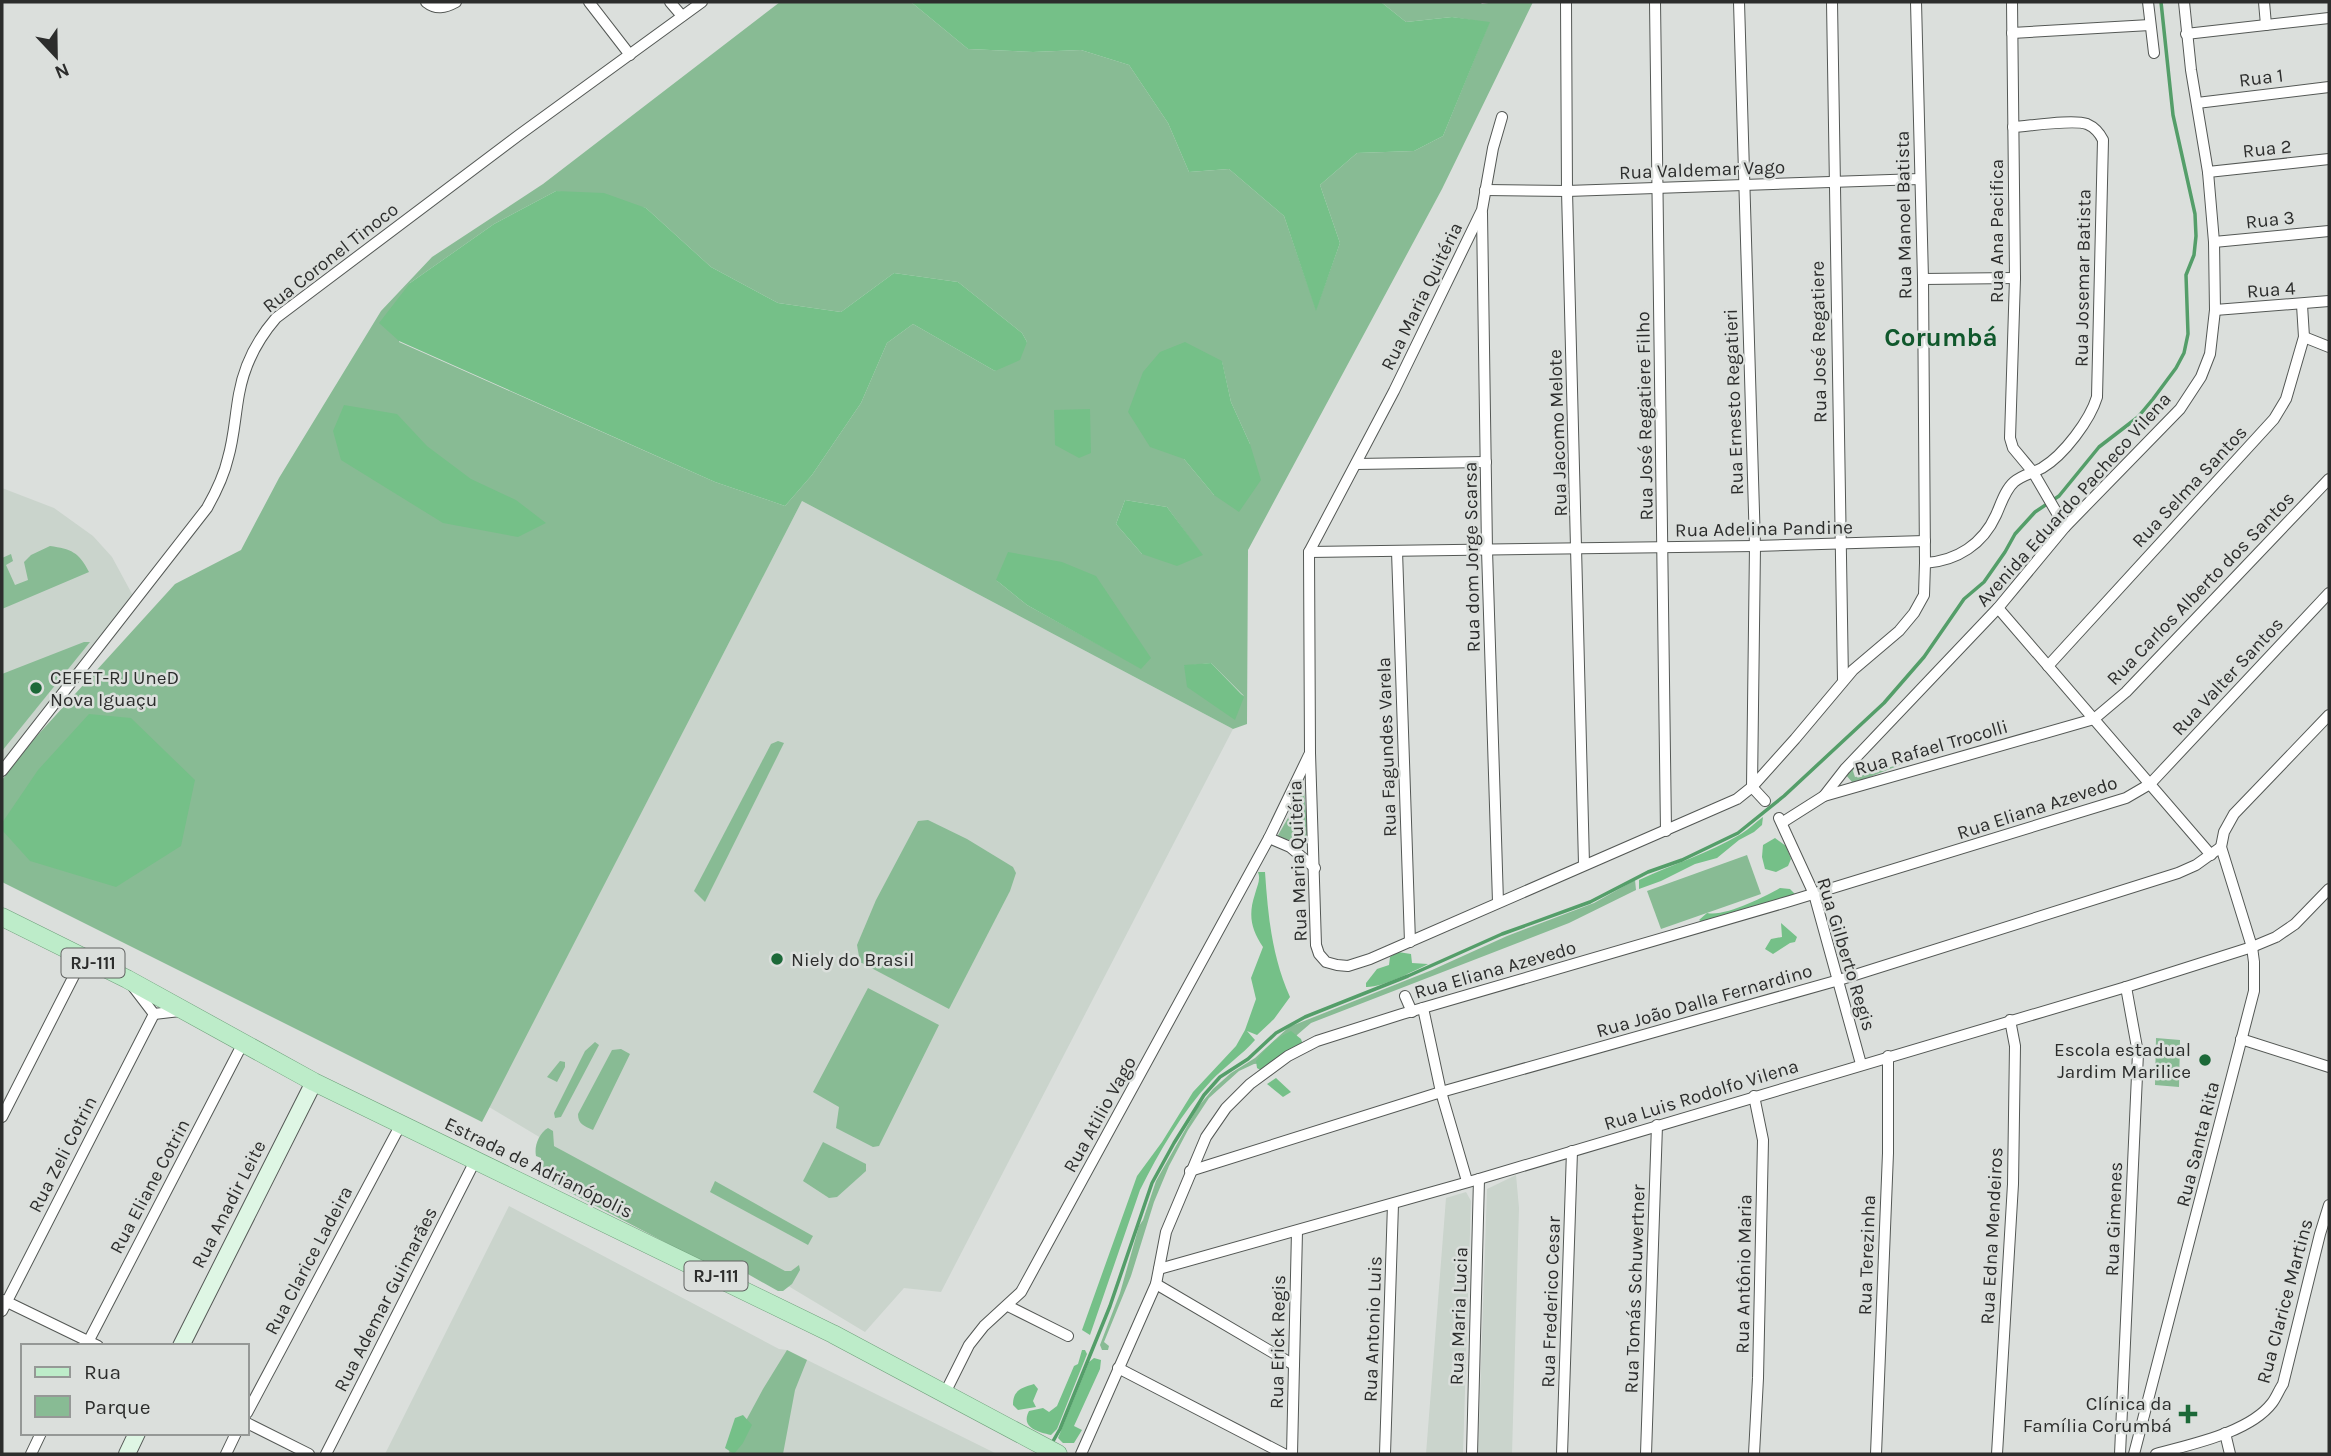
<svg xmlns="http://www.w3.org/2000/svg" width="2331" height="1456" font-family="Karla,sans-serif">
<rect width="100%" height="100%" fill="#dbdfdc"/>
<g fill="#cad4cc">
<polygon points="2,488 54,508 93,536 112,557 138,605 2,771"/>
<polygon points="802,501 1233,729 941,1292 904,1288 865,1332 489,1107"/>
<polygon points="1516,1175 1519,1208 1512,1454 1478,1454 1487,1189"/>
<polygon points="1466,1192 1471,1201 1463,1454 1426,1454 1446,1198"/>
<polygon points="509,1206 779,1349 787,1350 997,1454 385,1454"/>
</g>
<g fill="#88bb94" fill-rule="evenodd">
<path d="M780 2H911L968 49 1033 52 1081 50 1129 65 1168 123 1189 172 1229 169 1284 216 1316 309 1340 243 1320 185 1357 153 1414 151 1443 136 1489 23 1452 17 1406 22 1381 2H1480L1482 4 1495 2H1533L1442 189 1248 550 1247 724 1233 729 802 501 482 1122 2 882V780L35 738 175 584 241 550 279 478 381 311 432 257 543 184ZM556 191 646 208 711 267 778 303 841 312 894 273 958 282 1022 333 1027 342 995 371 913 324 887 343 861 403 812 475 785 506 715 482 399 342 410 283 494 224ZM1222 362 1231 402 1250 444 1214 495 1184 459ZM1125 500 1167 507 1202 555 1142 554 1116 524ZM996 580 1141 668 1027 605ZM1211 663 1244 696 1184 666Z"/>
<path d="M50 546C71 549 79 552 89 572L2 609V558L11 554 13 561 6 565 15 585 28 580 24 562 31 555Z"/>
<polygon points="84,642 90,642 2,751 2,674"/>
<polygon points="778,741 784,743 705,902 694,891 771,744"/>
<polygon points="1905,763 1857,782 1852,782 1846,775 1855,765 1853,771 1855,777"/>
<polygon points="1304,790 1309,845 1277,837"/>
<polygon points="928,820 967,839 1013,867 1016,873 1010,891 949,1009 860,962 857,945 876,900 918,821"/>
<polygon points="1747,855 1761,894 1661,929 1647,891"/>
<polygon points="1635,880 1636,890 1569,923 1311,1023 1297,1035 1292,1047 1266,1063 1254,1064 1239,1071 1209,1098 1188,1130 1169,1166 1154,1202 1131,1276 1104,1342 1109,1346 1108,1350 1102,1350 1100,1345 1120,1293 1139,1226 1143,1220 1156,1181 1198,1107 1213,1089 1231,1073 1255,1058 1289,1027 1432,970 1507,936 1594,903"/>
<polygon points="868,988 939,1025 879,1146 873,1147 836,1128 839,1107 813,1092"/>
<polygon points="2156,1038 2180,1040 2179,1087 2155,1085"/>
<polygon points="595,1042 599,1045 561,1117 555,1118 554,1113 585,1051"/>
<path d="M621 1049 630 1054 593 1130C584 1126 578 1124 578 1114L612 1050Z"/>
<polygon points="560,1061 565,1062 565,1067 557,1082 547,1077"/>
<path d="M548 1128 553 1131 554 1146 785 1271H791L799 1265 800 1270 792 1284 783 1291H778L746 1273 720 1269 703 1262 546 1180 541 1170V1158L536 1156C534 1146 539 1133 548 1128Z"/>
<polygon points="823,1142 866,1164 866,1171 837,1197 829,1198 803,1181"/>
<polygon points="715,1181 813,1236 808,1245 710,1192"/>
<polygon points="787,1350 807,1360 795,1390 783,1454 728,1454 763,1389"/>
</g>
<g fill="#75c088">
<polygon points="911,2 1381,2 1406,22 1452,17 1490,22 1443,136 1414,151 1357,153 1320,185 1340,243 1316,311 1284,216 1229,169 1189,172 1168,123 1129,65 1081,50 1033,52 968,49"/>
<polygon points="556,191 604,193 646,208 711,267 778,303 841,312 894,273 958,282 1022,333 1027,342 1020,360 995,371 913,324 887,343 861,403 812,475 785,506 715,482 399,341 379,323 410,283 494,224"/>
<polygon points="1185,342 1222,361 1231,402 1250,444 1261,480 1239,512 1214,495 1184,459 1150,447 1128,412 1143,372 1160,352"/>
<polygon points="344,405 397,414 427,446 471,479 516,500 546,523 518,537 443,523 341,460 333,431"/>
<polygon points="1090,409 1091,453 1079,458 1055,445 1054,410"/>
<polygon points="1125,500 1167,507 1203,555 1177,566 1142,554 1116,524"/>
<polygon points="1008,552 1062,562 1096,576 1151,658 1141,669 1027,605 996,580"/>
<polygon points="1211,663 1244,697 1235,720 1187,687 1184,665"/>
<polygon points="89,714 131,718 195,780 181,846 116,887 30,861 2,830 2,823 38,770"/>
<path d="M1763 817 1762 825 1754 832 1739 840 1717 858 1695 864 1661 881 1639 889V880C1673 864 1709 853 1741 834 1749 829 1756 822 1763 817Z"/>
<polygon points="1775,838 1786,846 1791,859 1788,866 1776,872 1765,869 1762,857 1763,845"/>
<path d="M1258 872H1265C1268 916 1272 957 1290 997L1274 1019 1257 1035 1247 1031 1255 1040C1242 1055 1225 1066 1211 1081 1182 1112 1159 1152 1140 1190L1090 1335 1082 1330 1137 1176 1162 1142 1193 1092 1236 1046 1245 1030 1256 999 1251 978 1263 947C1251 929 1248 915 1255 894 1257 886 1261 880 1258 872Z"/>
<path d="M1780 888 1790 889 1796 895 1795 905 1712 928 1699 920 1707 913C1725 917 1764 897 1780 888Z"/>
<polygon points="1781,923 1797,937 1795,942 1790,943 1773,954 1765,949 1771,939 1782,937"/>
<path d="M1398 952 1411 954 1412 963 1428 964C1414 971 1381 988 1366 987V983L1377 969 1389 965 1390 957Z"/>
<path d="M1291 1031 1301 1039 1303 1045 1262 1071 1257 1068 1256 1061C1266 1047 1276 1038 1291 1031Z"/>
<polygon points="1276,1078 1291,1092 1283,1097 1267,1084"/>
<path d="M1082 1350H1085L1087 1354 1057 1429 1051 1435C1039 1432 1020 1428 1029 1411L1043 1408 1049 1412 1057 1406 1074 1366 1078 1364Z"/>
<polygon points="1094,1358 1101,1360 1100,1369 1074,1426 1082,1430 1074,1443 1063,1443 1058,1438 1089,1362"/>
<path d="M1034 1384 1038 1389 1033 1401 1036 1407 1018 1410 1013 1405C1013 1390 1021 1388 1034 1384Z"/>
<polygon points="743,1415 752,1425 743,1443 734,1454 725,1448 735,1418"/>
</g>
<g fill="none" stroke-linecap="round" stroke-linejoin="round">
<polyline stroke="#549e69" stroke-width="3.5" points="1052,1443 1060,1429 1110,1306 1152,1183 1174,1143 1204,1095 1220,1077 1248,1059 1276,1033 1305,1017 1408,976 1502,934 1590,902 1648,872 1682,860 1738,833 1784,796 1884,703 1924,657 1964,599 1984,582 2005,552 2015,534 2035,512 2059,496 2099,447 2138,417 2153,399 2176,368 2184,353 2188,334 2186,275 2194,255 2196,236 2195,214 2173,115 2161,2"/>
<defs>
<g id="street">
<path d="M426 2C436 10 445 8 456 2"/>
<polyline points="589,2 630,55"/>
<polyline points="670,2 682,16"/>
<polyline points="1566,2 1567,191 1584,864"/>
<polyline points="1655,2 1666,831"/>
<polyline points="1739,2 1755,546 1752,787 1765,801"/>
<polyline points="1832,2 1843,681"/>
<polyline points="2012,2 2015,278 2010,438 2013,448 2033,472 2065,527"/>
<polyline points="2148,2 2154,53"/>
<polyline points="2264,2 2266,25"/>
<polyline points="2012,33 2150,25"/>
<polyline points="2186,34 2329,18"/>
<polyline points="2197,103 2329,87"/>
<polyline points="1502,117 1493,148 1482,210 1394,391 1309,552 1310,753 1316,945 1319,954 1326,962 1337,965 1348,966 1370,959 1737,799 1752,787 1795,739 1853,670 1899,631 1914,613 1924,595 1925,563 1923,279 1916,2"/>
<polyline points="2208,172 2329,159"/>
<polyline points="1485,190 1567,191 1920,179"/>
<polyline points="1482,213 1487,550 1498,902"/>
<polyline points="2214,242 2329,231"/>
<polyline points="1923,279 2015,278"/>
<polyline points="2215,310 2329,301"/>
<polyline points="2304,337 2329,347"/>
<polyline points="1356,464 1486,462"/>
<polyline points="1397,551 1410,942"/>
<polyline points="1309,552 1755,546 1925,541"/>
<path d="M1925 563C1957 561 1983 544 1996 515 2001 504 2005 490 2014 482 2022 475 2033 473 2042 468 2064 455 2090 420 2097 397L2103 140C2100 134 2094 127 2087 124 2073 119 2030 126 2013 127"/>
<polyline points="1998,608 2211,855"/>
<polyline points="2048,666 2274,419 2286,399 2304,337 2302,305"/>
<path d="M2 771 207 508C216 492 224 476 228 458 234 438 235 416 239 394 244 366 257 340 276 318L519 135 702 2"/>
<polyline points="1824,796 1845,769 1998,608 2065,527 2180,409 2201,377 2210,354 2215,310 2214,242 2208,172 2191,70 2184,2"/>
<polyline points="1779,818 1814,894 1861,1064"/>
<polyline points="1783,822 1824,796 2094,719 2126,692 2329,479"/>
<polyline points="1269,838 1290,847 1315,868"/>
<polyline points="131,984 154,1014 180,1011"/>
<polyline points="1405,996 1412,1012"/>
<polyline points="1423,1008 1441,1092 1467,1181"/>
<polyline points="2241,1039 2329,1067"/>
<polyline points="1754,1096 1763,1140 1758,1378 1754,1454"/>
<polyline points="2,1117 83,958"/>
<polyline points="1190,1171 1441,1092 1839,980 2178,873 2196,865 2221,847"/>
<polyline points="1159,1269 1479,1179 2126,987 2252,947 2276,937 2295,924 2329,889"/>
<polyline points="1156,1284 1294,1365"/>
<polyline points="3,1300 98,1346"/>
<polyline points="1008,1306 1068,1336"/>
<polyline points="2,1311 154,1014"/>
<polyline points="86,1346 243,1043"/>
<polyline points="1118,1368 1284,1454"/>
<polyline points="944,1395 969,1345 984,1326 1021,1292 1269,838 1309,755"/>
<polyline points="247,1413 401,1124"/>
<polyline points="247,1423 309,1454"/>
<polyline points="2225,1433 2230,1454"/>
<polyline points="31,1454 41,1433"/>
<polyline points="226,1454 236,1433"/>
<polyline points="326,1454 476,1159"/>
<polyline points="1081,1454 1156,1284 1166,1232 1206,1137 1226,1108 1250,1084 1288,1056 1317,1041 1402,1014 1790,901 2126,798 2150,784 2329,593"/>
<polyline points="1292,1454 1297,1231"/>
<polyline points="1385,1454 1393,1204"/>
<polyline points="1472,1454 1479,1179"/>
<polyline points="1562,1454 1572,1151"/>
<polyline points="1646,1454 1657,1125"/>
<polyline points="1876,1454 1888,1153 1888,1056"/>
<polyline points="1997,1454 2013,1184 2015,1046 2010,1020"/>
<polyline points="2120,1454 2138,1053 2126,987"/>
<polyline points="2134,1454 2254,991 2254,962 2252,947 2221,847 2224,832 2234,814 2329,715"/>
<path d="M2156 1454C2191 1444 2249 1433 2272 1403 2276 1398 2279 1390 2283 1384L2320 1234 2329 1205"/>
</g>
<g id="secondary">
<polyline points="181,1346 314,1082"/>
<polyline points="127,1454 137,1433"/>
</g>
<polyline id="primary" points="2,917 127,979 314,1082 833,1334 1058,1454"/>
</defs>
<use href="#street" stroke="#545855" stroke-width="12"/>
<use href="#secondary" stroke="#545855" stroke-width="18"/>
<use href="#primary" stroke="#6ea17b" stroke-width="19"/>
<use href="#street" stroke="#fff" stroke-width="10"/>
<use href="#secondary" stroke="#def6e4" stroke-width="16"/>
<use href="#primary" stroke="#bdecc9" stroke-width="18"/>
</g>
<g fill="#1c6938" stroke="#dbdfdc" stroke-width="2.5">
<circle cx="36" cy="688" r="7"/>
<circle cx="777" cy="959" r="7"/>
<circle cx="2205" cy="1060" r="7"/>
<path d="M2184.5 1403.5h7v7h7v7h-7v7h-7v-7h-7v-7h7z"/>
</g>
<g text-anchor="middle" stroke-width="5" stroke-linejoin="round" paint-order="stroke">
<g fill="#dbdfdc" stroke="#606261" stroke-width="2">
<rect x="61.5" y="948.5" width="63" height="29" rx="5"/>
<rect x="684.5" y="1261.5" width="63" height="29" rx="5"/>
</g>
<g font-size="18" font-weight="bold" fill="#2c2d2c">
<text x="93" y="969">RJ-111</text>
<text x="716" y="1282">RJ-111</text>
</g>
<g font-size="19" fill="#2c2d2c" stroke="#dbdfdc">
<text transform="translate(2261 77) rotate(-7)" y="7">Rua 1</text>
<text transform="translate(2267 148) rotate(-6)" y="7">Rua 2</text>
<text transform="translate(1702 169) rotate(-2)" y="7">Rua Valdemar Vago</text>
<text transform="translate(1903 215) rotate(-91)" y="7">Rua Manoel Batista</text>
<text transform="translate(2270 219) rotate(-6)" y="7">Rua 3</text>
<text transform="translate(1996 231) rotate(-90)" y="7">Rua Ana Pacifica</text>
<text transform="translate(330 257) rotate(-38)" y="7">Rua Coronel Tinoco</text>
<text transform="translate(2082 278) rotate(-89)" y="7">Rua Josemar Batista</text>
<text transform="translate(2271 289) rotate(-4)" y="7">Rua 4</text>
<text transform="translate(1421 296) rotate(-64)" y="7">Rua Maria Quitéria</text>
<text transform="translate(1818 342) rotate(-91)" y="7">Rua José Regatiere</text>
<text transform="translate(1733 402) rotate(-92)" y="7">Rua Ernesto Regatieri</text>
<text transform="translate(1644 416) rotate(-91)" y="7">Rua José Regatiere Filho</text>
<text transform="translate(1557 433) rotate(-92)" y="7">Rua Jacomo Melote</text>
<text transform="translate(2189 486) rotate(-47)" y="7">Rua Selma Santos</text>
<text transform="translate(2073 499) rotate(-48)" y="7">Avenida Eduardo Pacheco Vilena</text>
<text transform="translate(1764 528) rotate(-1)" y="7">Rua Adelina Pandine</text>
<text transform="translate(1471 557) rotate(-91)" y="7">Rua dom Jorge Scarsa</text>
<text transform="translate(2200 588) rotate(-46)" y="7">Rua Carlos Alberto dos Santos</text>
<text transform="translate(2227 676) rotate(-47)" y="7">Rua Valter Santos</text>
<text transform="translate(1386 747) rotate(-92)" y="7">Rua Fagundes Varela</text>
<text transform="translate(1931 747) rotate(-16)" y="7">Rua Rafael Trocolli</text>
<text transform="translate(2037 807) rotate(-18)" y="7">Rua Eliana Azevedo</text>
<text transform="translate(1297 861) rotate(-92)" y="7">Rua Maria Quitéria</text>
<text transform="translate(1847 954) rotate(73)" y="7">Rua Gilberto Regis</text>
<text transform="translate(1495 969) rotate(-16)" y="7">Rua Eliana Azevedo</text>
<text transform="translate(1704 1000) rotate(-16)" y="7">Rua João Dalla Fernardino</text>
<text transform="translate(1701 1094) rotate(-17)" y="7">Rua Luis Rodolfo Vilena</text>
<text transform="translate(1099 1114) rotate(-61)" y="7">Rua Atilio Vago</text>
<text transform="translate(2197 1144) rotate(-76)" y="7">Rua Santa Rita</text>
<text transform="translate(62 1154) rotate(-63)" y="7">Rua Zeli Cotrin</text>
<text transform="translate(539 1167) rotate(26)" y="7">Estrada de Adrianópolis</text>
<text transform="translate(149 1186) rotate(-62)" y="7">Rua Eliane Cotrin</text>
<text transform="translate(228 1204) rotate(-63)" y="7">Rua Anadir Leite</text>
<text transform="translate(2113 1219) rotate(-88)" y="7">Rua Gimenes</text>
<text transform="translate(1991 1236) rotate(-87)" y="7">Rua Edna Mendeiros</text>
<text transform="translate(1866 1255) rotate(-88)" y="7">Rua Terezinha</text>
<text transform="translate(308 1260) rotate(-62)" y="7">Rua Clarice Ladeira</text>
<text transform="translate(1743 1274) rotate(-89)" y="7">Rua Antônio Maria</text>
<text transform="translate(1634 1289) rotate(-88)" y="7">Rua Tomás Schuwertner</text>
<text transform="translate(385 1299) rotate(-63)" y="7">Rua Ademar Guimarães</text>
<text transform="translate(2284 1301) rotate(-75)" y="7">Rua Clarice Martins</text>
<text transform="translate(1550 1302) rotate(-88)" y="7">Rua Frederico Cesar</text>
<text transform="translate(1458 1316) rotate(-88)" y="7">Rua Maria Lucia</text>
<text transform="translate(1372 1329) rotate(-88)" y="7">Rua Antonio Luis</text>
<text transform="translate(1277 1342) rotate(-89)" y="7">Rua Erick Regis</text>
</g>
<g font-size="19" fill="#2c2d2c" stroke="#dbdfdc" text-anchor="start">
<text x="50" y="684">CEFET-RJ UneD<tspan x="50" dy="22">Nova Iguaçu</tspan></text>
<text x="791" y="966">Niely do Brasil</text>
<text x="2191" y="1056" text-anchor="end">Escola estadual<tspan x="2191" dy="22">Jardim Marilice</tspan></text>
<text x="2172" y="1410" text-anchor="end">Clínica da<tspan x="2172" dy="22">Família Corumbá</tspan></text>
</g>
<g font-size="26" font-weight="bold" fill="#10582c" stroke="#dbdfdc">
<text x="1941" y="346">Corumbá</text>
</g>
</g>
<rect width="2331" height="1456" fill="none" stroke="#2c2d2c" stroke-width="7"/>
<rect x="21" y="1344" width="228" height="91" fill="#dbdfdc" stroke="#959896" stroke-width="2"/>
<rect x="35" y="1367" width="35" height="10" fill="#bdecc9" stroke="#959896" stroke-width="2"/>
<text x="84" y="1379" font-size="21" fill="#2c2d2c">Rua</text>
<rect x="35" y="1396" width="35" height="21" fill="#88bb94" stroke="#959896" stroke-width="2"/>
<text x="84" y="1414" font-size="21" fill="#2c2d2c">Parque</text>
<g transform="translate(56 56) rotate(158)" stroke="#dbdfdc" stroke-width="5" paint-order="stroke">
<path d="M0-5L12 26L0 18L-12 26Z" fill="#2c2d2c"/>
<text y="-10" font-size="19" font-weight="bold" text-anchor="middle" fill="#2c2d2c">N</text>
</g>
</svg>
